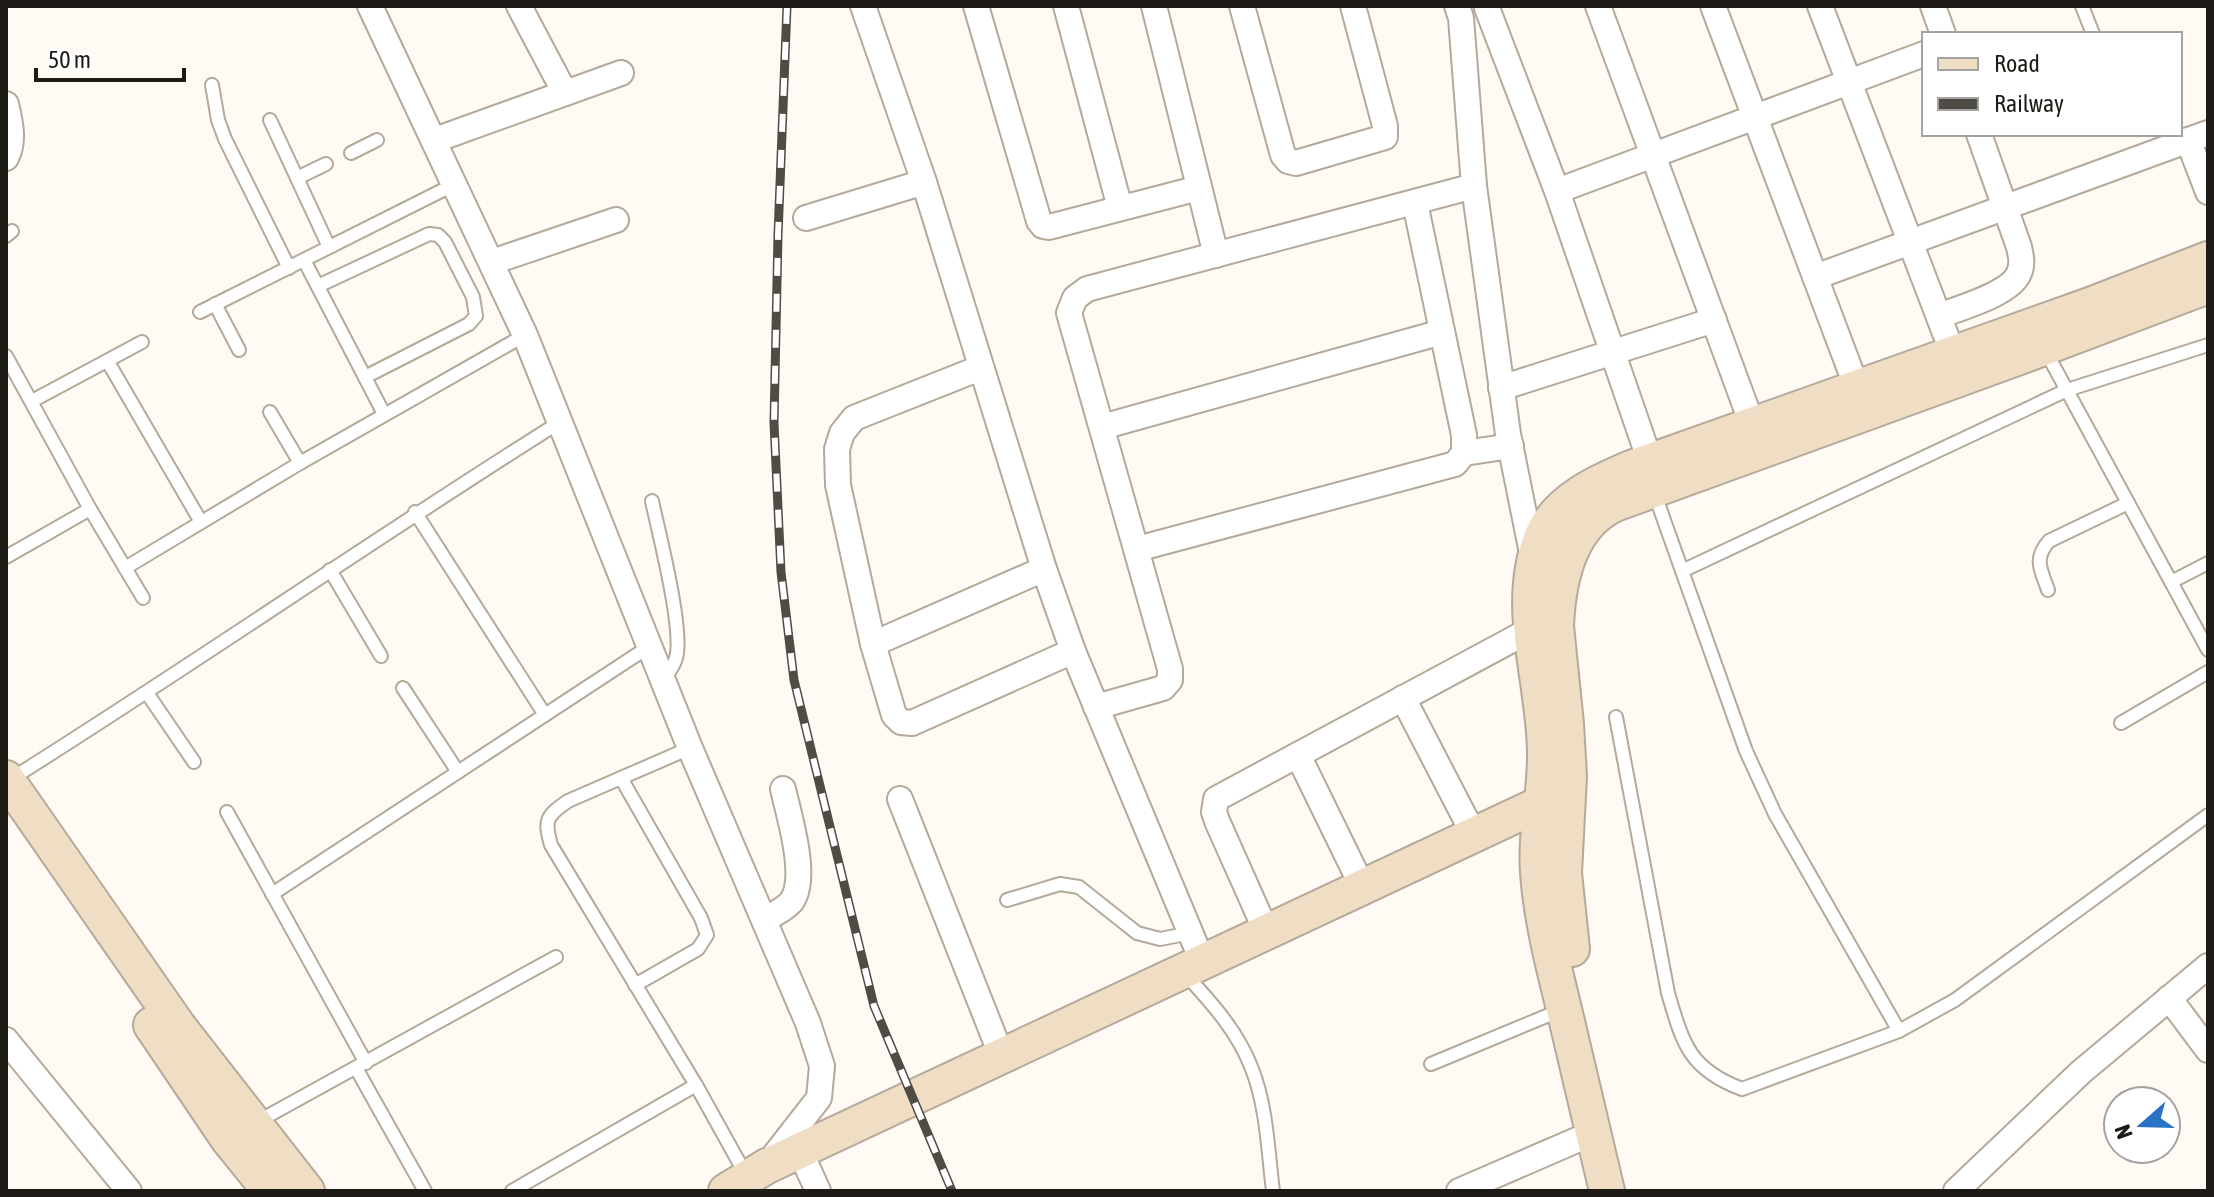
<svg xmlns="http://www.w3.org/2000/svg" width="2214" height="1197" font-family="'Asap Condensed',sans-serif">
<rect width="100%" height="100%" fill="#fffaf4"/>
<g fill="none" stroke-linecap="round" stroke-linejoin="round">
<defs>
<g id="lane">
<polyline points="2082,6 2093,34"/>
<polyline points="212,85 218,120 225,139 289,268"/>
<polyline points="270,120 329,247"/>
<polyline points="351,153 377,140"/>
<polyline points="297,178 326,164"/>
<polyline points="6,236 12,231"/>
<polyline points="304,260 384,414"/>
<polyline points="318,286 429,234 438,235 445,242 473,297 476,316 469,324 365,377"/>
<polyline points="215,304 239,350"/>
<polyline points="200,312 455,184"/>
<polyline points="2045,350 2208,650"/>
<polyline points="6,356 90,509 143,598"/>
<polyline points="108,362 201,522"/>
<polyline points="32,401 142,342"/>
<polyline points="270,412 300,463"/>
<polyline points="1654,492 1746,751 1775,814 1899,1031"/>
<path d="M652 501C659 534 684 630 676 658 674 666 667 674 664 681"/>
<polyline points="415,512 545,715"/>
<polyline points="6,557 90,509"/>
<polyline points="125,568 300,463 525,335"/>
<polyline points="330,570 381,656"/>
<polyline points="1682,571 2067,390 2208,345"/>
<polyline points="2171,582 2208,563"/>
<path d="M2048 590C2041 570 2033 559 2049 541L2128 503"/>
<polyline points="403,688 458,772"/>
<polyline points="147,693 194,762"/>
<path d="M1616 717 1668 993C1683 1044 1689 1069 1742 1089L1899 1031 1955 1000 2208 815"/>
<polyline points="2121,723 2208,672"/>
<path d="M690 748 568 801C546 816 544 820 551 845L696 1085 746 1175"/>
<polyline points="621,778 701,918 707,935 698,949 635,985"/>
<path d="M11 779C196 663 375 538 560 422"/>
<polyline points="227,812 366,1063"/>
<polyline points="272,894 650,646"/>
<polyline points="1007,900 1060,884 1079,887 1137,933 1160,939 1191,933"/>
<path d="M1185 974C1212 1003 1238 1032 1252 1069 1267 1107 1268 1152 1273 1191"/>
<polyline points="1431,1064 1561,1010"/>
<polyline points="356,1068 425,1191"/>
<polyline points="255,1123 556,957"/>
<polyline points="512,1191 696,1085"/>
</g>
<g id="street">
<polyline points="370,6 525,335 690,748 808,1023 822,1066 819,1098 770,1161"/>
<polyline points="519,6 565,93"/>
<polyline points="863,6 924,182 1044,569 1073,651 1203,963"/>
<polyline points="976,6 1039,221 1043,226 1049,227 1199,188"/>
<polyline points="1066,6 1120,208"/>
<polyline points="1154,6 1216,255"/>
<polyline points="1242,6 1283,155 1288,161 1296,163 1385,137 1385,126 1353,6"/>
<polyline points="1457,6 1461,18 1474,186 1508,434 1533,558"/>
<polyline points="1598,6 1752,424"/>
<polyline points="1713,6 1857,388"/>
<polyline points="1820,6 1953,354"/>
<polyline points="1933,6 1943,34"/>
<polyline points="1487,8 1557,191 1650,461"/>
<path d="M6 104C10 122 15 141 6 158"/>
<polyline points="435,140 621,73"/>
<polyline points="2188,140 2208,192"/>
<polyline points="1557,191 1924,54"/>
<polyline points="806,218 924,182"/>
<polyline points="492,262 616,220"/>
<polyline points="1815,277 2208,133"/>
<path d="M1939 316C1959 308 2011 294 2019 273 2023 264 2021 256 2019 247L1979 134"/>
<polyline points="980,368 854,418 842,433 837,449 838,485 873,644 894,715 901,722 912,723 1073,651"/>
<polyline points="1501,388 1714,320"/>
<polyline points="1102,427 1442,332"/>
<polyline points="1464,453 1511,446"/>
<polyline points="1137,549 1455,464 1464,453 1464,435 1415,203"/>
<polyline points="873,644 1044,569"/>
<polyline points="1403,698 1474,835"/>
<polyline points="1096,707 1163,688 1170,680 1170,669 1069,313 1075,298 1087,289 1474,186"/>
<polyline points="1298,755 1363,888"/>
<polyline points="900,799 1002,1057"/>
<path d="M765 919C773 915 785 909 791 902 809 879 789 816 783 789"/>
<polyline points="1267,933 1217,821 1214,812 1216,799 1532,629"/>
<polyline points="2169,998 2208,1050"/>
<polyline points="6,1040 129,1191"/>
<polyline points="800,1151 818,1191"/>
<polyline points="1459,1191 1593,1133"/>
<polyline points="1956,1191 2081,1072 2208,966"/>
</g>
<g id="secondary">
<polyline points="6,778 179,1027 307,1191"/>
<path d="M1572 949 1564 873 1569 776 1566 724 1556 626C1558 581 1569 525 1615 504L2017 358 2208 286"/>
<polyline points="151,1025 228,1139 270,1191"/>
<polyline points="726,1191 767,1166 1557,796"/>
<path d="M1607 1191C1592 1130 1578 1069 1564 1009 1553 964 1541 918 1538 872 1535 832 1546 791 1545 751 1544 680 1514 605 1542 536 1557 500 1598 482 1631 468L2090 305 2208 259"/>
</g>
</defs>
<use href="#lane" stroke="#b4a99a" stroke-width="16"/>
<use href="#street" stroke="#b4a99a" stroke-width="28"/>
<use href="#secondary" stroke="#b4a99a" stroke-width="38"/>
<use href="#lane" stroke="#fff" stroke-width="12"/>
<use href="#street" stroke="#fff" stroke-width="24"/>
<use href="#secondary" stroke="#efdec4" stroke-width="34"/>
<defs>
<polyline id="rail" points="787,6 778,235 774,423 781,572 794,680 874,1006 952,1191"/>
</defs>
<use href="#rail" stroke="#4f4b45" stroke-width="9"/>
<use href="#rail" stroke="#fff" stroke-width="6" stroke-dasharray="18" stroke-linecap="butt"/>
</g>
<rect width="2214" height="1197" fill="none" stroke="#1e1a15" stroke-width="16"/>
<rect x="1922" y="32" width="260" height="104" fill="#ffffff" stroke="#a5a3a1" stroke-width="2"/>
<rect x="1938" y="58" width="40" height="12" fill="#efdec4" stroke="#a5a3a1" stroke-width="2"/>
<text x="1994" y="72" font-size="24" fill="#1e1a15">Road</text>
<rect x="1938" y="98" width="40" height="12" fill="#4f4b45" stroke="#a5a3a1" stroke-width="2"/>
<text x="1994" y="112" font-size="24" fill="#1e1a15">Railway</text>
<g transform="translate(2142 1125) rotate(250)"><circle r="38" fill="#ffffff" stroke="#a5a3a1" stroke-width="2"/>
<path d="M0-6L14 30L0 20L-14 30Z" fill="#2873c3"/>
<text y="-12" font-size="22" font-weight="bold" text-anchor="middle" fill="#1e1a15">N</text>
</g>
<path d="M36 68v12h148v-12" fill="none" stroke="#1e1a15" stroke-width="4"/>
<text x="48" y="68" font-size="24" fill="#1e1a15" stroke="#ffffff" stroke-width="6" paint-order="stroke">50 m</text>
</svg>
